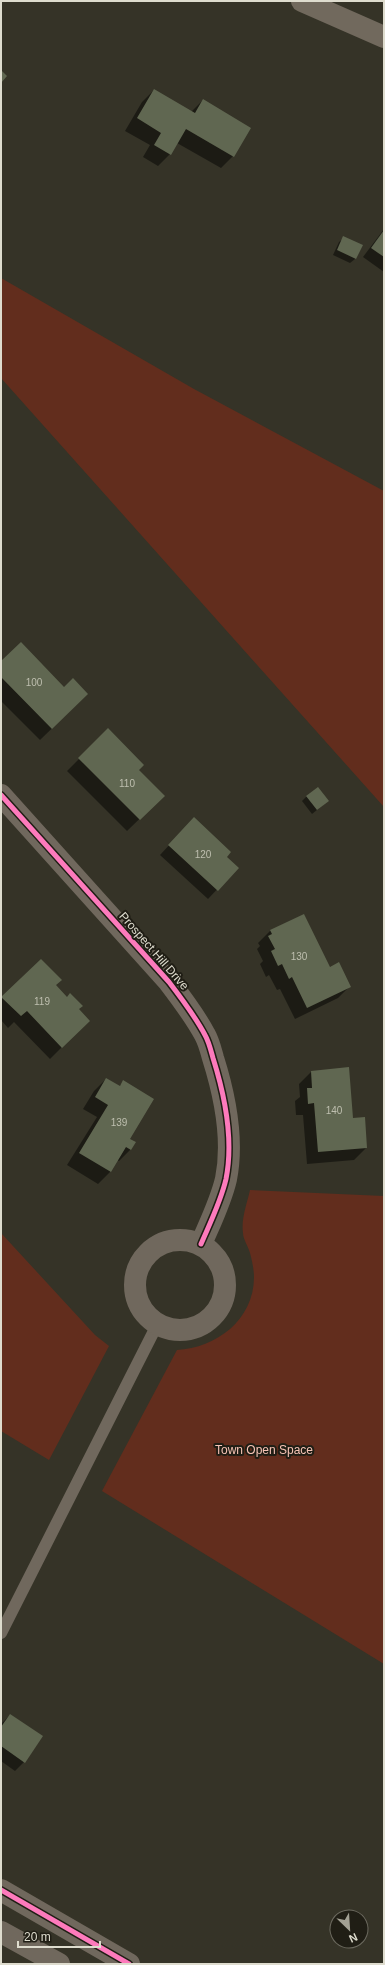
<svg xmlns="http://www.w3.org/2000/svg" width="385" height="1965" font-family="Helvetica,sans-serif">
<rect width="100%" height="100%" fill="#353327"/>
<g fill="#622d1d">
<polygon points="1,278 194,389 384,491 384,807 1,378"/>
<path d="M250 1190 384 1196V1664L102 1491 177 1350C216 1348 254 1320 254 1277 254 1270 252 1260 250 1253 248 1246 243 1239 243 1233 241 1218 247 1204 250 1190Z"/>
<polygon points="1,1233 95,1335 109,1346 49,1460 1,1431"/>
</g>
<g fill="#0007">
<polygon points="154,90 191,112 203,100 233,156 221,168 177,143 170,154 158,166 143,157 150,145 125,131 142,102"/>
<polygon points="384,229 384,272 363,257"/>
<polygon points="344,238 361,246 355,259 350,263 333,255 339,242"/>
<polygon points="1,663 64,688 75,706 40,740 1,701"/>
<polygon points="108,730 138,770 163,796 127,831 67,771"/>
<polygon points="307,796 323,805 312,814 302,801"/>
<polygon points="185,828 237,868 208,899 160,855"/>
<polygon points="304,915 329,968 350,986 338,998 295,1019 280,989 277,990 269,975 266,977 260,964 263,961 257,949 260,946 258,943 270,931"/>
<polygon points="41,960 55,986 78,1009 77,1032 50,1059 14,1022 8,1028 1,1020 1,998"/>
<polygon points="348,1068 352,1119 366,1148 354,1160 307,1164 303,1115 296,1115 295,1101 300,1097 299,1084 311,1072"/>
<polygon points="106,1079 119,1087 124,1082 131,1149 119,1161 117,1160 110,1172 98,1184 67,1165 97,1117 83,1109 94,1091"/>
<polygon points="10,1715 24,1762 15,1771 1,1761 1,1724"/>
</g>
<g fill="#606751">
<polygon points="1,70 7,76 1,83"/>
<polygon points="154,89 195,113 203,99 251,128 234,157 186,129 171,155 154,145 161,133 137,118"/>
<polygon points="384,230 384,257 371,248"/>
<polygon points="343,236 363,245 356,259 337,250"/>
<polygon points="21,642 64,687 73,678 88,694 52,729 1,677 1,661"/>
<polygon points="108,728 144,765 139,770 165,796 140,820 78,758"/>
<polygon points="318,787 329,801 317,810 306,796"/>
<polygon points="194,817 231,852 227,857 239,868 218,891 168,845"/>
<polygon points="304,914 330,967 339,962 351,987 307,1008 292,977 289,979 282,964 278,966 271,951 275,949 268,936 272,934 270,930"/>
<polygon points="41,959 62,980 56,985 67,997 70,993 83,1006 79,1009 90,1021 62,1048 27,1011 21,1016 1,997"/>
<polygon points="349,1067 353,1118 365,1117 367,1148 318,1152 314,1103 308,1104 307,1088 312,1088 311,1071"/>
<polygon points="106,1078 120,1086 123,1080 154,1099 130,1139 136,1142 131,1150 126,1147 111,1172 79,1153 108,1105 95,1097"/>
<polygon points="10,1714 43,1736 25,1763 1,1746 1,1727"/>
</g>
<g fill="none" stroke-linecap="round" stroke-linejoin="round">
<polyline stroke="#70685d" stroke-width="12" points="1,1633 157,1325"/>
<g stroke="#70685d" stroke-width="22">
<path d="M1 795 169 982C182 999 195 1016 205 1035 209 1042 211 1051 213 1058 225 1096 234 1139 226 1179 221 1201 210 1223 201 1244"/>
<circle cx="180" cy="1285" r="45"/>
<polyline points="1,1890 129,1964"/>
<polyline points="1,1932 59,1964"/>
</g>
<polyline stroke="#71695d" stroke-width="22" points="302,1 384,37"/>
<defs>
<g id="cycleway">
<path d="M1 795 169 982C182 999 195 1016 205 1035 209 1042 211 1051 213 1058 225 1096 234 1139 226 1179 221 1201 210 1223 201 1244"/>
<polyline points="1,1890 129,1964"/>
</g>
</defs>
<use href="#cycleway" stroke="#201e15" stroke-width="8"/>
<use href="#cycleway" stroke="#fd7abc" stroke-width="5"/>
</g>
<g text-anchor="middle" stroke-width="4" stroke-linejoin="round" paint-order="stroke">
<g font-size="10" fill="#bebfaf">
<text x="34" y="686">100</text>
<text x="127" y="787">110</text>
<text x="203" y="858">120</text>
<text x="299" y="960">130</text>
<text x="42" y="1005">119</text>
<text x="334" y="1114">140</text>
<text x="119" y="1126">139</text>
</g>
<g font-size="12" fill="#dedcce" stroke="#201e15">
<text transform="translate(154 951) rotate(49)" y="4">Prospect Hill Drive</text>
</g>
<g font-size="12" fill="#f6c3b5" stroke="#201e15">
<text x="264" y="1454">Town Open Space</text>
</g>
</g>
<rect width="385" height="1965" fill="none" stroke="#dedcce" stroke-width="4"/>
<g transform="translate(349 1929) rotate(155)"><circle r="19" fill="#201e15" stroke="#6c6a5f"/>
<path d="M0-3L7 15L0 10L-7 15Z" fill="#a3a194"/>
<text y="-6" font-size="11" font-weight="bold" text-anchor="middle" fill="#dedcce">N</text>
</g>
<path d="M18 1941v6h82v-6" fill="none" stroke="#dedcce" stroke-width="2"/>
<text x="24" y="1941" font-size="12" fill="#dedcce" stroke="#201e15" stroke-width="3" paint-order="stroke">20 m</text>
</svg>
